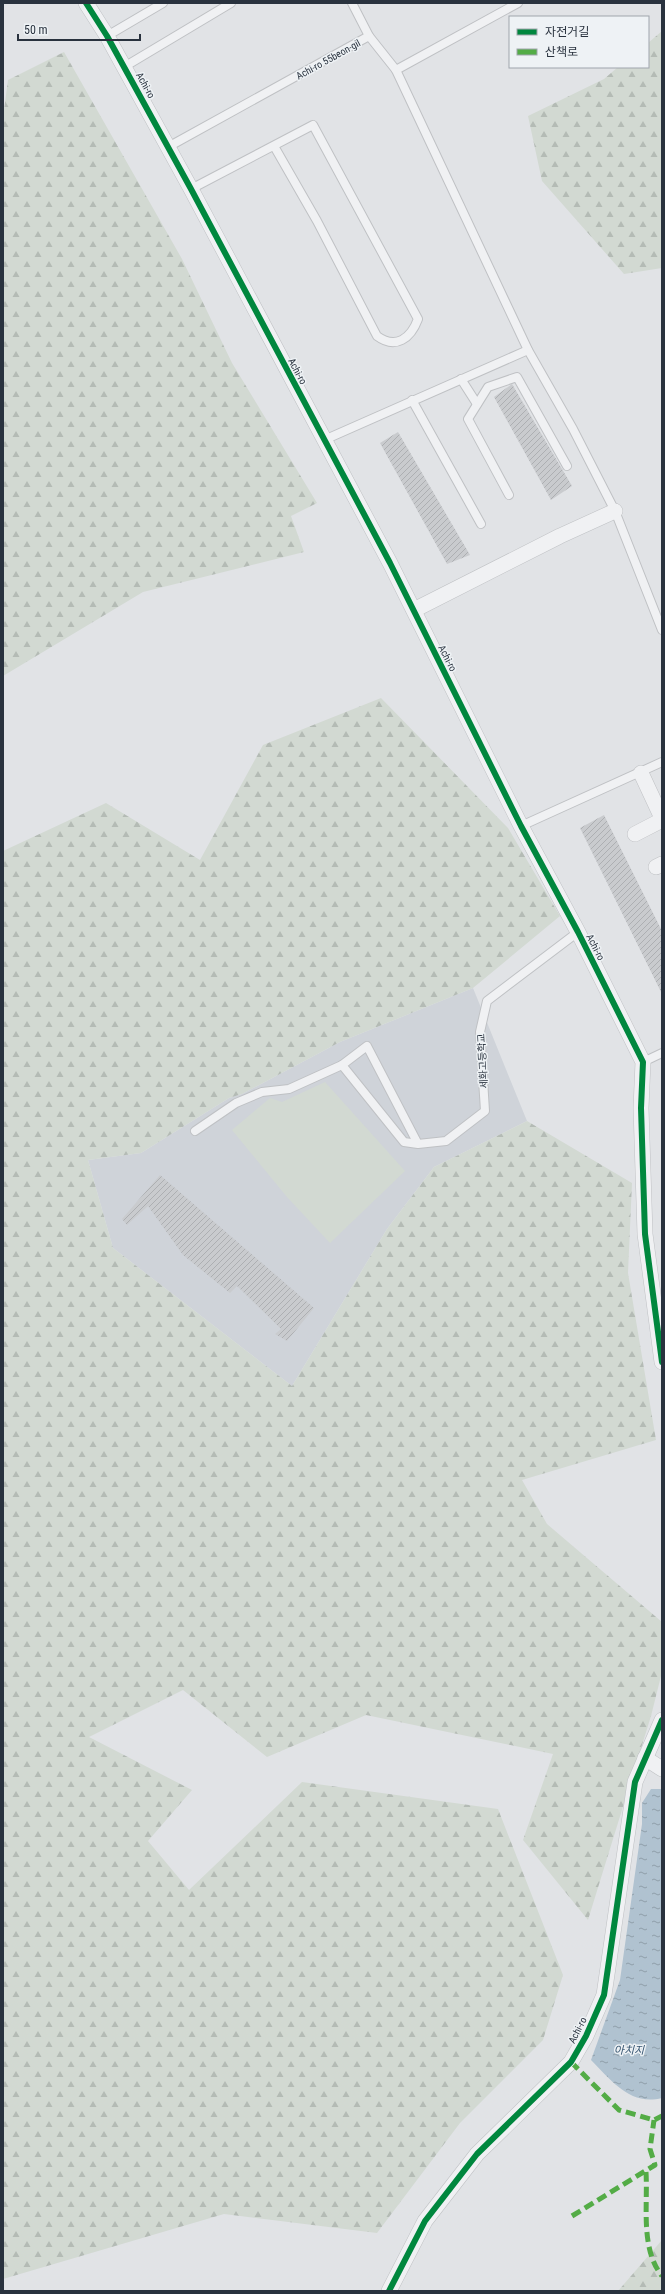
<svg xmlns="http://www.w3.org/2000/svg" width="665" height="2294" font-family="'Roboto Condensed','Noto Sans KR',sans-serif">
<defs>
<pattern id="forest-firs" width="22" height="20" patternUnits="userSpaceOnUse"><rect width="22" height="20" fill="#d2d9d2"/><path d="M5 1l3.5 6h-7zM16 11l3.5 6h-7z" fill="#b4bbb5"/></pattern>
<pattern id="water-ripples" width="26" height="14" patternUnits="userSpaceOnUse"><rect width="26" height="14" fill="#b0c2d0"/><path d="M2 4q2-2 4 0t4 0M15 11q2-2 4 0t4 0" fill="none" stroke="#8f9eaa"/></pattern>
<pattern id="building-hatch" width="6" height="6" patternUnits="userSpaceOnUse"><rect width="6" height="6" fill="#c9cbce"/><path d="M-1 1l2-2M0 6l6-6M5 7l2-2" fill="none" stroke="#adafb2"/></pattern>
</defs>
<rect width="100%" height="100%" fill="#e1e3e6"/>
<polygon fill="#cfd3d9" points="473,988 527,1121 434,1167 387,1229 292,1386 113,1248 88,1160 141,1153 229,1098 242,1094 340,1042"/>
<g fill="url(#forest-firs)">
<polygon points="662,31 662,268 624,274 542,181 528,116 604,79 618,67 648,67 648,43"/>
<polygon points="64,52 182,259 232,363 317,503 291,516 304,552 143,592 3,676 3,117 8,80"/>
<polygon points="381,698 508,828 560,916 473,988 340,1042 242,1094 229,1098 141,1153 88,1160 113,1248 292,1386 387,1229 434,1167 527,1121 632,1183 628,1273 656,1440 522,1480 547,1524 662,1622 662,1672 651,1716 588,1920 523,1840 553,1754 366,1715 267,1757 183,1690 89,1737 192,1790 148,1841 189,1890 302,1782 498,1809 563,1975 543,2040 460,2123 377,2233 224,2214 3,2279 3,851 106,803 200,860 263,745"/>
<polygon points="662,2240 662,2291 618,2291"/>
</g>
<polygon fill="#d2d9d2" points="325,1082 405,1171 330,1243 287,1197 232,1130 270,1098 282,1102"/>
<path fill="url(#water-ripples)" d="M651 1789H662V2098C630 2106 612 2081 591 2060L620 1980 642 1824V1803Z"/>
<g fill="url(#building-hatch)">
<polygon points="512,384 572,486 551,500 494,397"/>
<polygon points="398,432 470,555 447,564 380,443"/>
<polygon points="604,815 662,931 662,994 580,828"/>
<polygon points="160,1175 314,1308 287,1341 275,1334 281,1329 237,1286 230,1293 183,1255 148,1206 127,1225 122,1219"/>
</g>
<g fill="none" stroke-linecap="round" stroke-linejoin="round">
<defs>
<g id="lane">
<polyline points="352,3 369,36"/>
<polyline points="107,36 163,3"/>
<polyline points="124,67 231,3"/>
<polyline points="396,70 528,350 573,429 615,511 662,630"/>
<polyline points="168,147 369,36 396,70 518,3"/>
<path d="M191 189 313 125 418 319C411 338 396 350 377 336L317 221 274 146"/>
<polyline points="461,379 477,404"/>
<polyline points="412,400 481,524"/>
<polyline points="324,440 528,350"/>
<polyline points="509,495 468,419 488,387 517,377 567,466"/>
<polyline points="521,826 662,762"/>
<polyline points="643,1062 662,1053"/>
<polyline points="195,1131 236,1103 262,1092 289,1089 342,1065"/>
<polyline points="418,1144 404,1142 342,1065 367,1046 418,1144 446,1141 485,1111 480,1032 487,1001 578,932"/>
</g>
<g id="street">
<polyline points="86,3 107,36 191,189 390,563 521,826 578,932 643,1062 641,1108 645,1234 662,1362"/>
<polyline points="414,610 560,536 615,511"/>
<polyline points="641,773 662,818"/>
<polyline points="635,834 662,820"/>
<polyline points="656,867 662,864"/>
<polyline points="645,1758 662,1769"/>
<polyline points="389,2291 425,2221 477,2154 571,2062 586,2036 604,1995 635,1782 662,1720"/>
</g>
</defs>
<use href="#lane" stroke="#bfc1c4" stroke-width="10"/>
<use href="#street" stroke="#bfc1c4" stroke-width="16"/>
<use href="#lane" stroke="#f0f1f3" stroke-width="8"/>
<use href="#street" stroke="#f0f1f3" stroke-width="15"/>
<g stroke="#53ac46" stroke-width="5" stroke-dasharray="10 5" stroke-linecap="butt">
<polyline points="571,2062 619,2110 654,2120 662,2116"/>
<path d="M646 2172C648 2206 640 2248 662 2276"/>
<polyline points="572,2216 655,2165 650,2149 654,2120"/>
</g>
<defs>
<g id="cycleway">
<polyline points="86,3 107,36 191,189 390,563 521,826 578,932 643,1062 641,1108 645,1234 662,1362"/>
<polyline points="389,2291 425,2221 477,2154 571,2062 586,2036 604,1995 635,1782 662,1720"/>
</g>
</defs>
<use href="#cycleway" stroke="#eef2f5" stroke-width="8"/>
<use href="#cycleway" stroke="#00873e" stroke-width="6"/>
</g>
<g text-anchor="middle" stroke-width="3" stroke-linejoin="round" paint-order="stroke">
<g font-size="10" fill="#29323e" stroke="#eef2f5">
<text transform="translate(328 59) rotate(-29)" y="4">Achi-ro 55beon-gil</text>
<text transform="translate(146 85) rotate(61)" y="4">Achi-ro</text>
<text transform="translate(298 371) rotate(62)" y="4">Achi-ro</text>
<text transform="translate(448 658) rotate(63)" y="4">Achi-ro</text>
<text transform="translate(596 947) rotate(63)" y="4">Achi-ro</text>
<text transform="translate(482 1061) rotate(-93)" y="4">세화고등학교</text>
<text transform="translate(577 2030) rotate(-63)" y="4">Achi-ro</text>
</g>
<g font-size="11" font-style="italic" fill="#355470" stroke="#eef2f5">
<text x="629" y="2054">아치지</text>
</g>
</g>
<rect width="665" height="2294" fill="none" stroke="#29323e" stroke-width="8"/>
<rect x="509" y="16" width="140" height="52" fill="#eef2f5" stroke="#9fa5ac"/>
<rect x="517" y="29" width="20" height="6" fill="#00873e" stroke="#9fa5ac"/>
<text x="545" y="36" font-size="12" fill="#29323e">자전거길</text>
<rect x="517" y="49" width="20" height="6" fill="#53ac46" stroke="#9fa5ac"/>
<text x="545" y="56" font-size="12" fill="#29323e">산책로</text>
<path d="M18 34v6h122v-6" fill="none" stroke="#29323e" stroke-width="2"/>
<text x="24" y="34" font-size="12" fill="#29323e" stroke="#eef2f5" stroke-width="3" paint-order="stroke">50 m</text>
</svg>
